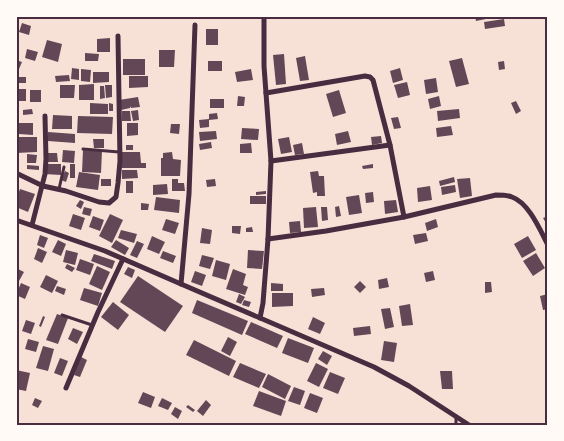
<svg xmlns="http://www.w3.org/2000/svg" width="564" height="441" font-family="'Zilla Slab',serif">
<rect width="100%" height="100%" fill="#f7e1d7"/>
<g fill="#644757">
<polygon points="16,16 19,16 18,33 16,33"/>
<polygon points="475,16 496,16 496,17 476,21"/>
<polygon points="504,19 505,26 485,29 484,22"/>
<polygon points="22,23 31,26 29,35 19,32"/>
<rect x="206" y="29" width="12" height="16"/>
<polygon points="110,38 110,52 97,52 97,39"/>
<polygon points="47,40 62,44 58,62 42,57"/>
<polygon points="27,49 38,52 35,61 25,58"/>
<polygon points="159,50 175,50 174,67 159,67"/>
<polygon points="85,53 99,54 98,61 85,61"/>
<polygon points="284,54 286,84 276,85 273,55"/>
<polygon points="305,56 309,80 300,81 296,58"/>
<polygon points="462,58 469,84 456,87 449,61"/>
<rect x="123" y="59" width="22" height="16"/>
<polygon points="16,60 22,62 19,69 16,68"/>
<rect x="208" y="61" width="14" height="10"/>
<polygon points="504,61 505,69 499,70 498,62"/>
<polygon points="72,68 79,69 79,80 71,79"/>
<polygon points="400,68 403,80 393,83 390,71"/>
<polygon points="81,69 91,70 90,82 81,81"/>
<polygon points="251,69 253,80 237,82 235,72"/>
<polygon points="93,72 109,72 109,82 93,83"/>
<polygon points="69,75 70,81 56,82 55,76"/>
<polygon points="129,76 148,76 148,87 129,88"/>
<rect x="16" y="77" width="10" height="6"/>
<polygon points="436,78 438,92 426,94 424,80"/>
<polygon points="407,82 410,95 398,98 394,85"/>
<polygon points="94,84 94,100 79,100 79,85"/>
<polygon points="60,85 75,85 74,98 60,98"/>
<polygon points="105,85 112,85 112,97 106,98"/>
<polygon points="100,86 104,86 105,98 100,99"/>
<rect x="16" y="89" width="10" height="12"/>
<rect x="30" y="90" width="11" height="12"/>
<polygon points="339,90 346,113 333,117 326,94"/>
<polygon points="238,96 245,97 244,106 237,106"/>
<polygon points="439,96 441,106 430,109 428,99"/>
<polygon points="138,97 140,107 131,108 130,106 130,108 121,110 119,100"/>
<rect x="210" y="99" width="14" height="9"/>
<polygon points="516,101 521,111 516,114 511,103"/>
<polygon points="90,103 108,104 108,114 90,114"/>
<polygon points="109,103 113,104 113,111 109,111"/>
<polygon points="16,107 18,107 19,119 16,119"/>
<polygon points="32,109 33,114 23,115 23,110"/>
<polygon points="459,109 460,118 438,121 437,111"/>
<polygon points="138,110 139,120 133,121 131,111"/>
<polygon points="122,111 130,111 131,121 122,121"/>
<polygon points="217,113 218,119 209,120 209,114"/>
<polygon points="53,115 72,116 72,129 52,129"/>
<polygon points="78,116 113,117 112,134 77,133"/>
<polygon points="398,117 401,128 394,129 391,118"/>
<polygon points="209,119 209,127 200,128 199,120"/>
<polygon points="19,123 33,123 33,135 19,134"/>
<polygon points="127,123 138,123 138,135 127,136"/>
<polygon points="171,124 180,124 179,134 170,133"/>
<polygon points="451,126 453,135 437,137 436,128"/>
<polygon points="242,128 259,129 258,140 241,139"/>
<polygon points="216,131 217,139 200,141 199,132"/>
<polygon points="348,131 351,142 337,145 335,134"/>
<polygon points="48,132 75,134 75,143 48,141"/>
<polygon points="381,136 382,143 372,145 371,137"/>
<polygon points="16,137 37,137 37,152 16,153"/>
<polygon points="289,137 292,152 281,154 278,139"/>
<polygon points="93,139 104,139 104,148 94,148"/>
<polygon points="211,142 212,148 200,150 199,144"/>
<polygon points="251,143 252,153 240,153 240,144"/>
<polygon points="302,143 304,154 295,155 293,145"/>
<rect x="126" y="145" width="7" height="5"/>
<polygon points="63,150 75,151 74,163 62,162"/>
<polygon points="83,150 102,151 101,173 82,172"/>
<polygon points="121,152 140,152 141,163 146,163 146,168 122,168"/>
<polygon points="172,152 173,159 181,160 180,176 161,176 161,158 163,158 163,153"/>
<polygon points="47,153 57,153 58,162 47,162"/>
<polygon points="27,154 37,155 36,163 27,163"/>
<polygon points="44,164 61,164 61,175 44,174"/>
<rect x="70" y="164" width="5" height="14"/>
<polygon points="373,164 373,168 363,169 362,166"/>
<polygon points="27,165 39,166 39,170 27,169"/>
<polygon points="122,170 137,170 138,178 122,179"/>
<polygon points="65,171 69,173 66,182 61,180"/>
<polygon points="318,171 319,176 324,176 325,196 317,196 317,192 313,193 310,172"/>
<polygon points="79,172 100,175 98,190 76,187"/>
<polygon points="454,177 455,182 440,186 439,181"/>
<polygon points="470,178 472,196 460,198 457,179"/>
<rect x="101" y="179" width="10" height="7"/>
<polygon points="172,179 178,179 178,183 184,183 185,191 172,191"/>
<polygon points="215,179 216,186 207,187 206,180"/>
<rect x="126" y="181" width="7" height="12"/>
<polygon points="167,184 168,194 153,195 153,185"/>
<polygon points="455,185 456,192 442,195 441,187"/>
<polygon points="430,186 432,200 418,202 417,188"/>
<polygon points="20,189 35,194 28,212 16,207 16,200"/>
<polygon points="266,191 266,194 256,195 256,192"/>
<polygon points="373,192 374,202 366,203 365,193"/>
<polygon points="359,195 362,213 349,215 346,197"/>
<rect x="250" y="196" width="16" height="8"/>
<polygon points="156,197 180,200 179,213 154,210"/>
<polygon points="80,200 84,202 81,209 76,206"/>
<polygon points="396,200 398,212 385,214 384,201"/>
<polygon points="141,203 149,204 148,210 141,210"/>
<polygon points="339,206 341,216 336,217 335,207"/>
<polygon points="84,207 92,209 90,216 82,214"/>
<polygon points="316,207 318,227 304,228 303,208"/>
<polygon points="321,207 327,207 328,220 322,221"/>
<polygon points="73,214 85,218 81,230 69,226"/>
<polygon points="110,214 123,220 112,243 99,236"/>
<polygon points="93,216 104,220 100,231 89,227"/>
<polygon points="548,216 548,222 546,223 543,218"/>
<polygon points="166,219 179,223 175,234 162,230"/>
<polygon points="436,219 438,227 427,231 425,223"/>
<polygon points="300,221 301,232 290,233 289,222"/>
<polygon points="232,226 241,226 240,234 232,233"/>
<polygon points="252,227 253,232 246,232 246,228"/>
<polygon points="202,228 212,230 210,244 200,243"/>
<polygon points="121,230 137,234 134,243 118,238"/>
<polygon points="426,233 428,241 415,244 413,235"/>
<polygon points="40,235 48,238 44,248 37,245"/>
<polygon points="152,236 165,242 159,254 147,249"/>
<polygon points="528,236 536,250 522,258 514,244"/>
<polygon points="58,240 66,244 61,256 52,252"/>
<polygon points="116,240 129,248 125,255 111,247"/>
<polygon points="137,241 144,244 137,258 130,255"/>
<polygon points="38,248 47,252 42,263 34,259"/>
<polygon points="66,250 78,253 75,265 63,262"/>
<polygon points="248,250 264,251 262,269 247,268"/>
<polygon points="163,251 176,256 173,263 160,258"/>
<polygon points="536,253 545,268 533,276 523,261"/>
<polygon points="94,254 115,261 112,269 91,261"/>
<polygon points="202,255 214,258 210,269 199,266"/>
<polygon points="80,259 94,264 90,275 76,270"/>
<polygon points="216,260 230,264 226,280 212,276"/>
<polygon points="67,264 75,268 72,272 65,268"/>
<polygon points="97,266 110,272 102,290 89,284"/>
<polygon points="128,267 135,270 132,278 124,274"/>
<polygon points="16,268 24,272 19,281 16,280"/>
<polygon points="233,269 246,274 243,285 248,287 245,295 226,289"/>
<polygon points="195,271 206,275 202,286 191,282"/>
<polygon points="433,271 435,280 426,282 424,273"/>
<polygon points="46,275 58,281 52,293 40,287"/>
<polygon points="138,276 183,306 165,332 120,302"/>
<polygon points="387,278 389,287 379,289 378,280"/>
<polygon points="360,281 366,287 360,293 354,287"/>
<polygon points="485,282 491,282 492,292 485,293"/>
<polygon points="21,283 30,287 25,299 16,295"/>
<polygon points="271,283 283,284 283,291 271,291"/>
<polygon points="57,286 66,289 64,295 55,291"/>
<polygon points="84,288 102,293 98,306 80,300"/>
<polygon points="324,288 325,295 312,297 311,289"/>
<polygon points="272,293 293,293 293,306 272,307"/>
<polygon points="239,294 245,297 241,304 236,302"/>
<polygon points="548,294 548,309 543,310 540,296"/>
<polygon points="197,300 248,321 242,335 192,313"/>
<polygon points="244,300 251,302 249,307 242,305"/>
<polygon points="113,302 129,315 118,330 101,317"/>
<polygon points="410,304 413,325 402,326 399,306"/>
<polygon points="390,308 394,327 385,329 381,309"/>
<polygon points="57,314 68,318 58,344 46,340"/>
<polygon points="43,316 45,317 41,327 39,326"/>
<polygon points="313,317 325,323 320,334 308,329"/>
<polygon points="26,320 35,323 31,334 22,331"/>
<polygon points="251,322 283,336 277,348 245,334"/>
<polygon points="370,326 371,334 354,336 353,328"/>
<polygon points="73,328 83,332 77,344 68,339"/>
<polygon points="228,337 237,342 230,356 221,351"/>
<polygon points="288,338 314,348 308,363 282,353"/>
<polygon points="28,339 39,342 36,352 25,349"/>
<polygon points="194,340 236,361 229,376 186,355"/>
<polygon points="384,341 397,343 394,362 381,360"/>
<polygon points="43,346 54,349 48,371 36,368"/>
<polygon points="323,351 332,356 327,365 318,359"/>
<polygon points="81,357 87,360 80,377 74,375"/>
<polygon points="60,358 68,361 62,376 54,373"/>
<polygon points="240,363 266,374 259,388 233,377"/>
<polygon points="316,363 328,369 319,387 307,381"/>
<polygon points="16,370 30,373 26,391 16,389"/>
<polygon points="440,371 452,371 453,389 442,389"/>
<polygon points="330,372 345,378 338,394 323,388"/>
<polygon points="268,374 291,386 285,399 262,387"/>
<polygon points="294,387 305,391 300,405 288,401"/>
<polygon points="259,391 286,401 281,416 253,406"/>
<polygon points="143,392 155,397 151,408 138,403"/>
<polygon points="310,393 323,398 317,413 304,408"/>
<polygon points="35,398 42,401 38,408 32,405"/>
<polygon points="162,398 172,403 168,410 158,406"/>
<polygon points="206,400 211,405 203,416 197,411"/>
<polygon points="188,405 195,410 193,412 186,407"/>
<polygon points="175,407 182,411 178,419 171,414"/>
</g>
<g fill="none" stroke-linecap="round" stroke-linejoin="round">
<g stroke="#4a2c40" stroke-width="3">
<polyline points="83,149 119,152"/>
<polyline points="59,189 64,167"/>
<polyline points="62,315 92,325"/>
<polyline points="456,425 456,417"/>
</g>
<g stroke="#4a2c40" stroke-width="5">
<polyline points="266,93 365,76 370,77 373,80 390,145 404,217"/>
<polyline points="271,161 390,145"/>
<polyline points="16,173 43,186 66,191 99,202 109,203 116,197 118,183 120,161 118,36"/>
<polyline points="16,220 105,251 181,284 374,367 409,386 469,425"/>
<polyline points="32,225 45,174 46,159 45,116"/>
<path d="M268 239 326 231 404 217 496 195C502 195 507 195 512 197 529 203 540 230 548 245"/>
<polyline points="181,284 189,194 195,25"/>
<polyline points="260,318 263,303 268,239 271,161 264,66 264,16"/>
<polyline points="66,388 98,312 123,259"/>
</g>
</g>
<rect width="564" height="441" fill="none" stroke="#fffaf5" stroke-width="35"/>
<rect x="18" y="18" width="528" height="406" fill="none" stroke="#4a2c40" stroke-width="2"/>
</svg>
